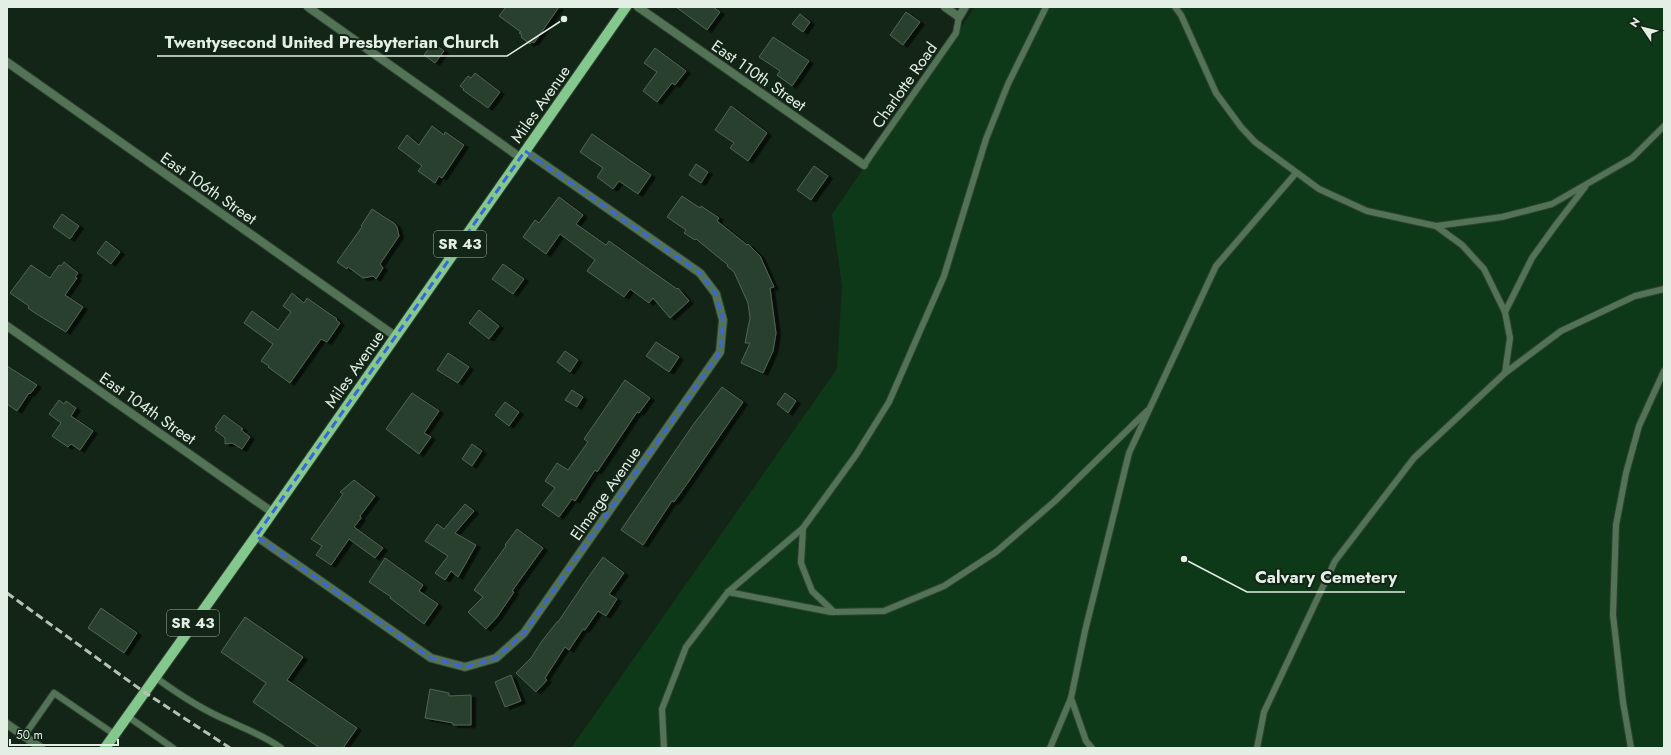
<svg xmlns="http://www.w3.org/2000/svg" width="1671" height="755" font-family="Jost,sans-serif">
<defs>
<filter id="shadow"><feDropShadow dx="4.5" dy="2.5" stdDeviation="0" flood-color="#0009"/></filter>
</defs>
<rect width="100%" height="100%" fill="#132516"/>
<polygon fill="#0e3918" points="975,7 1664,7 1664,748 571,748 837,369 842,286 832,214"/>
<g fill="#2c3f2f" stroke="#516553" filter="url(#shadow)">
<polygon points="506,7 559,7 534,43 532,42 530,44 521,37 522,35 519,33 521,32 499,16"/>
<polygon points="676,7 713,7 720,12 707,30"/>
<polygon points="906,12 920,22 903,45 890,35"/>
<polygon points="800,14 810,22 803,32 792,24"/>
<polygon points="773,37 809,61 792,86 777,75 780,71 759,57"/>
<polygon points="433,43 444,51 435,63 424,55"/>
<polygon points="655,48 686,71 675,85 672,83 657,102 643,91 657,72 644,63"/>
<polygon points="475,73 500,92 488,108 463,90 464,89 460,86 468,76 471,78"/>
<polygon points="731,106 767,133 748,161 730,148 734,143 715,130"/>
<polygon points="432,126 444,135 445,132 464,145 442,178 439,176 435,183 418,171 422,166 398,148 407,135 419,145"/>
<polygon points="592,134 651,175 638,194 619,181 613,189 597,177 603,168 580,152"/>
<polygon points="696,164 708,172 701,183 689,175"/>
<polygon points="814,166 828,176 811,200 797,190"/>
<polygon points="682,196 700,208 701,206 719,218 717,221 747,245 748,244 760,256 774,287 770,288 776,333 773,351 763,373 741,363 750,343 745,343 750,318 748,303 734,272 727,266 728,265 696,239 695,240 684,233 686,230 667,217"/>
<polygon points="559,197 583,215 576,224 606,245 609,241 677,289 678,288 689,301 670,318 653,298 649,303 630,289 624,297 587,271 595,260 560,234 546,254 523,237 535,220 539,223"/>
<polygon points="372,209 395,224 397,227 399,236 380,264 383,268 376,279 373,276 363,278 348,267 347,269 337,262 362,227 361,226"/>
<polygon points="62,214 79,226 70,239 53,227"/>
<polygon points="106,241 120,252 111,264 97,253"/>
<polygon points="64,262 78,273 75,277 77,278 65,295 83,307 66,332 35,313 28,308 29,306 10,293 31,265 50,278 59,265 61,266"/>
<polygon points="503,264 524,279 513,294 492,279"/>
<polygon points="292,293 304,303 307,298 337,319 336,320 340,323 327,342 321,339 290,383 268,367 269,366 261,361 273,344 244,323 252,311 278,330 291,312 283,306"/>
<polygon points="479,310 499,326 489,339 469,323"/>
<polygon points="656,342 679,357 669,372 646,356"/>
<polygon points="565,351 578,360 570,372 557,362"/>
<polygon points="448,353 469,367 458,383 437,370"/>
<polygon points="7,366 37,385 30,394 29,393 17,411 7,404"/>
<polygon points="625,380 650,398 639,413 637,412 597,472 595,470 575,501 572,499 559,517 542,505 555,488 545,481 557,463 568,470 588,442 584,439"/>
<polygon points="722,387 743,402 689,481 674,502 672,501 643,545 621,530 693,425"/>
<polygon points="572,390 583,397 577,407 565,400"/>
<polygon points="412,393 439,411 424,433 431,437 419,454 386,429"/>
<polygon points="785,393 796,401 788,413 777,404"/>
<polygon points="59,400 64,404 66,401 76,408 71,416 93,431 80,450 71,444 68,447 52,436 61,423 49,414"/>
<polygon points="505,402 519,412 509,426 495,415"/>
<polygon points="224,415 243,429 241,430 250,437 242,449 232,443 225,444 225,438 215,430 217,428 215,427"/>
<polygon points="472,444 482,451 472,466 462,459"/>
<polygon points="354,480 375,496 360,516 361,518 354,527 383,548 375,558 349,539 331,565 316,555 322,546 311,539 343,494 340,492"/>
<polygon points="465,504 474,511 455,533 476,545 458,577 451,571 445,580 435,573 448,556 425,541 437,524 444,529"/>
<polygon points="517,529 543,548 512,591 514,592 497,617 486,629 468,612 483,597 474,590 506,546 505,545"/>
<polygon points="603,557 624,573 609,594 617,599 606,616 598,611 585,630 583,629 569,650 565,647 545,678 547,680 536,692 516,673 531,658 542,641 557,622 558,622 587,579"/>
<polygon points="385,558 423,585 419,591 438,604 424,624 390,598 391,597 369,582"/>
<polygon points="101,608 137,633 124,653 88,628"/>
<polygon points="245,617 303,657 287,680 357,728 343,748 320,748 253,702 266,683 221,652"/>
<polygon points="511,675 521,701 505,707 495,682"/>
<polygon points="430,689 449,693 449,696 471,695 471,725 453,725 453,723 425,718"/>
</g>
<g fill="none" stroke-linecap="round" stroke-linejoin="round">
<defs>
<g id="lane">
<polyline points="1175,7 1181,15 1216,93 1241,127 1255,142 1319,189 1367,211 1436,226 1462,245 1484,269 1505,312 1510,338 1505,373"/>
<polyline points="864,165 956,33 959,17"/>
<polyline points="1436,226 1502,217 1552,204 1632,158 1664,126"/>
<polyline points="1505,312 1532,258 1555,226 1585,187"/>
<polyline points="803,528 801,563 812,591 834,612"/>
<polyline points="728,592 831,612 884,611 944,586 996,552 1055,501 1147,411"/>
<path d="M155 677C178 694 202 710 229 721 247 730 265 736 281 748"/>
<polyline points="1071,698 1086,741 1092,748"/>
<polyline points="127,716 173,748"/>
<polyline points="24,736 54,693 114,734"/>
<polyline points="664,748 662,709 686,647 728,592 803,528 856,455 889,402 944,276 986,139 1008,84 1046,7"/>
<polyline points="1050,748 1071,698 1085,631 1129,453 1216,266 1296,173"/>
<polyline points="1257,748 1264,712 1335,561 1414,458 1505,373 1561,331 1635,296 1664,289"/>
<polyline points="1631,748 1623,702 1613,615 1616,525 1626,473 1639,426 1664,371"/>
</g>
<g id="street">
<polyline points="308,7 521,158"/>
<polyline points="638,7 864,165"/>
<polyline points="945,7 959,17 965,7"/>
<polyline points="7,62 395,336"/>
<polyline points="7,326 272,512"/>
<polyline points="256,536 431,658 465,667 496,658 524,633 720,352 723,320 716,294 700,273 525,151"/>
<polyline points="7,724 41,748"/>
</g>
<polyline id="primary" points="105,748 256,536 626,7"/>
</defs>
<use href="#lane" stroke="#304133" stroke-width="8"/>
<use href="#street" stroke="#304133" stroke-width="10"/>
<use href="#primary" stroke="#304133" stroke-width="12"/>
<use href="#lane" stroke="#537357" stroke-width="6"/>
<use href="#street" stroke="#537357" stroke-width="8"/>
<use href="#primary" stroke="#84c88d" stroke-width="10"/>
<polyline stroke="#b6c2b7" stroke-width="3" stroke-dasharray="8 4" stroke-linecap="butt" points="7,593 144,692 230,748"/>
</g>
<path fill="none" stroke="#3b66da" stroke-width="3" stroke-dasharray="8 5" stroke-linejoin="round" d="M525 151 700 273 716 294 723 320 720 352 524 633 496 658 465 667 431 658 256 536Z"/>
<g text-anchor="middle" stroke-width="4" stroke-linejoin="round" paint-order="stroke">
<g fill="#132516" stroke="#a5b2a6" stroke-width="1">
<rect x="434" y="231" width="52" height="26" rx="3"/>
<rect x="167" y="610" width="52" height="26" rx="3"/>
</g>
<g font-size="15" font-weight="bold" fill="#e3eee4">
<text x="460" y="249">SR 43</text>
<text x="193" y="628">SR 43</text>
</g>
<g font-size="16" fill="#e3eee4" stroke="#132516">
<text transform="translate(759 75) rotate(35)" y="6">East 110th Street</text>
<text transform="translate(904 85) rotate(-55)" y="6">Charlotte Road</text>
<text transform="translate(540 104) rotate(-55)" y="6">Miles Avenue</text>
<text transform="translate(209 188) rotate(35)" y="6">East 106th Street</text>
<text transform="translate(354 369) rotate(-55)" y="6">Miles Avenue</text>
<text transform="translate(148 408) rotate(35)" y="6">East 104th Street</text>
<text transform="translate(605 493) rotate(-55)" y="6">Elmarge Avenue</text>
</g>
</g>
<path fill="none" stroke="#e3eee4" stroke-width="1.5" d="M564 19L507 56H157M1184 559L1247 592H1405"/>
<g fill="#e3eee4" stroke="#132516" stroke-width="1.5">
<circle cx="564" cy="19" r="4"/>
<circle cx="1184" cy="559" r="4"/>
</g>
<g font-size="17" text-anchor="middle" font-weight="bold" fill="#e3eee4" stroke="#132516" stroke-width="4" stroke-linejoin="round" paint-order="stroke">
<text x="332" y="48">Twentysecond United Presbyterian Church</text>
<text x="1326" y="583">Calvary Cemetery</text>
</g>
<rect width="1671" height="755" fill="none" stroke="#e3eee4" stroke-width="16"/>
<g transform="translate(1643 28) rotate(305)" stroke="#132516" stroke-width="3" paint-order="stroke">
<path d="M0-3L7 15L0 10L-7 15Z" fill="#e3eee4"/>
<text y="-6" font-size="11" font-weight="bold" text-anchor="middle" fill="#e3eee4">N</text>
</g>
<path d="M10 739v6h108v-6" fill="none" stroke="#e3eee4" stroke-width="2"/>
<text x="16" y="739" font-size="12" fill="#e3eee4" stroke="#132516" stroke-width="3" paint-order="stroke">50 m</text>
</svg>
